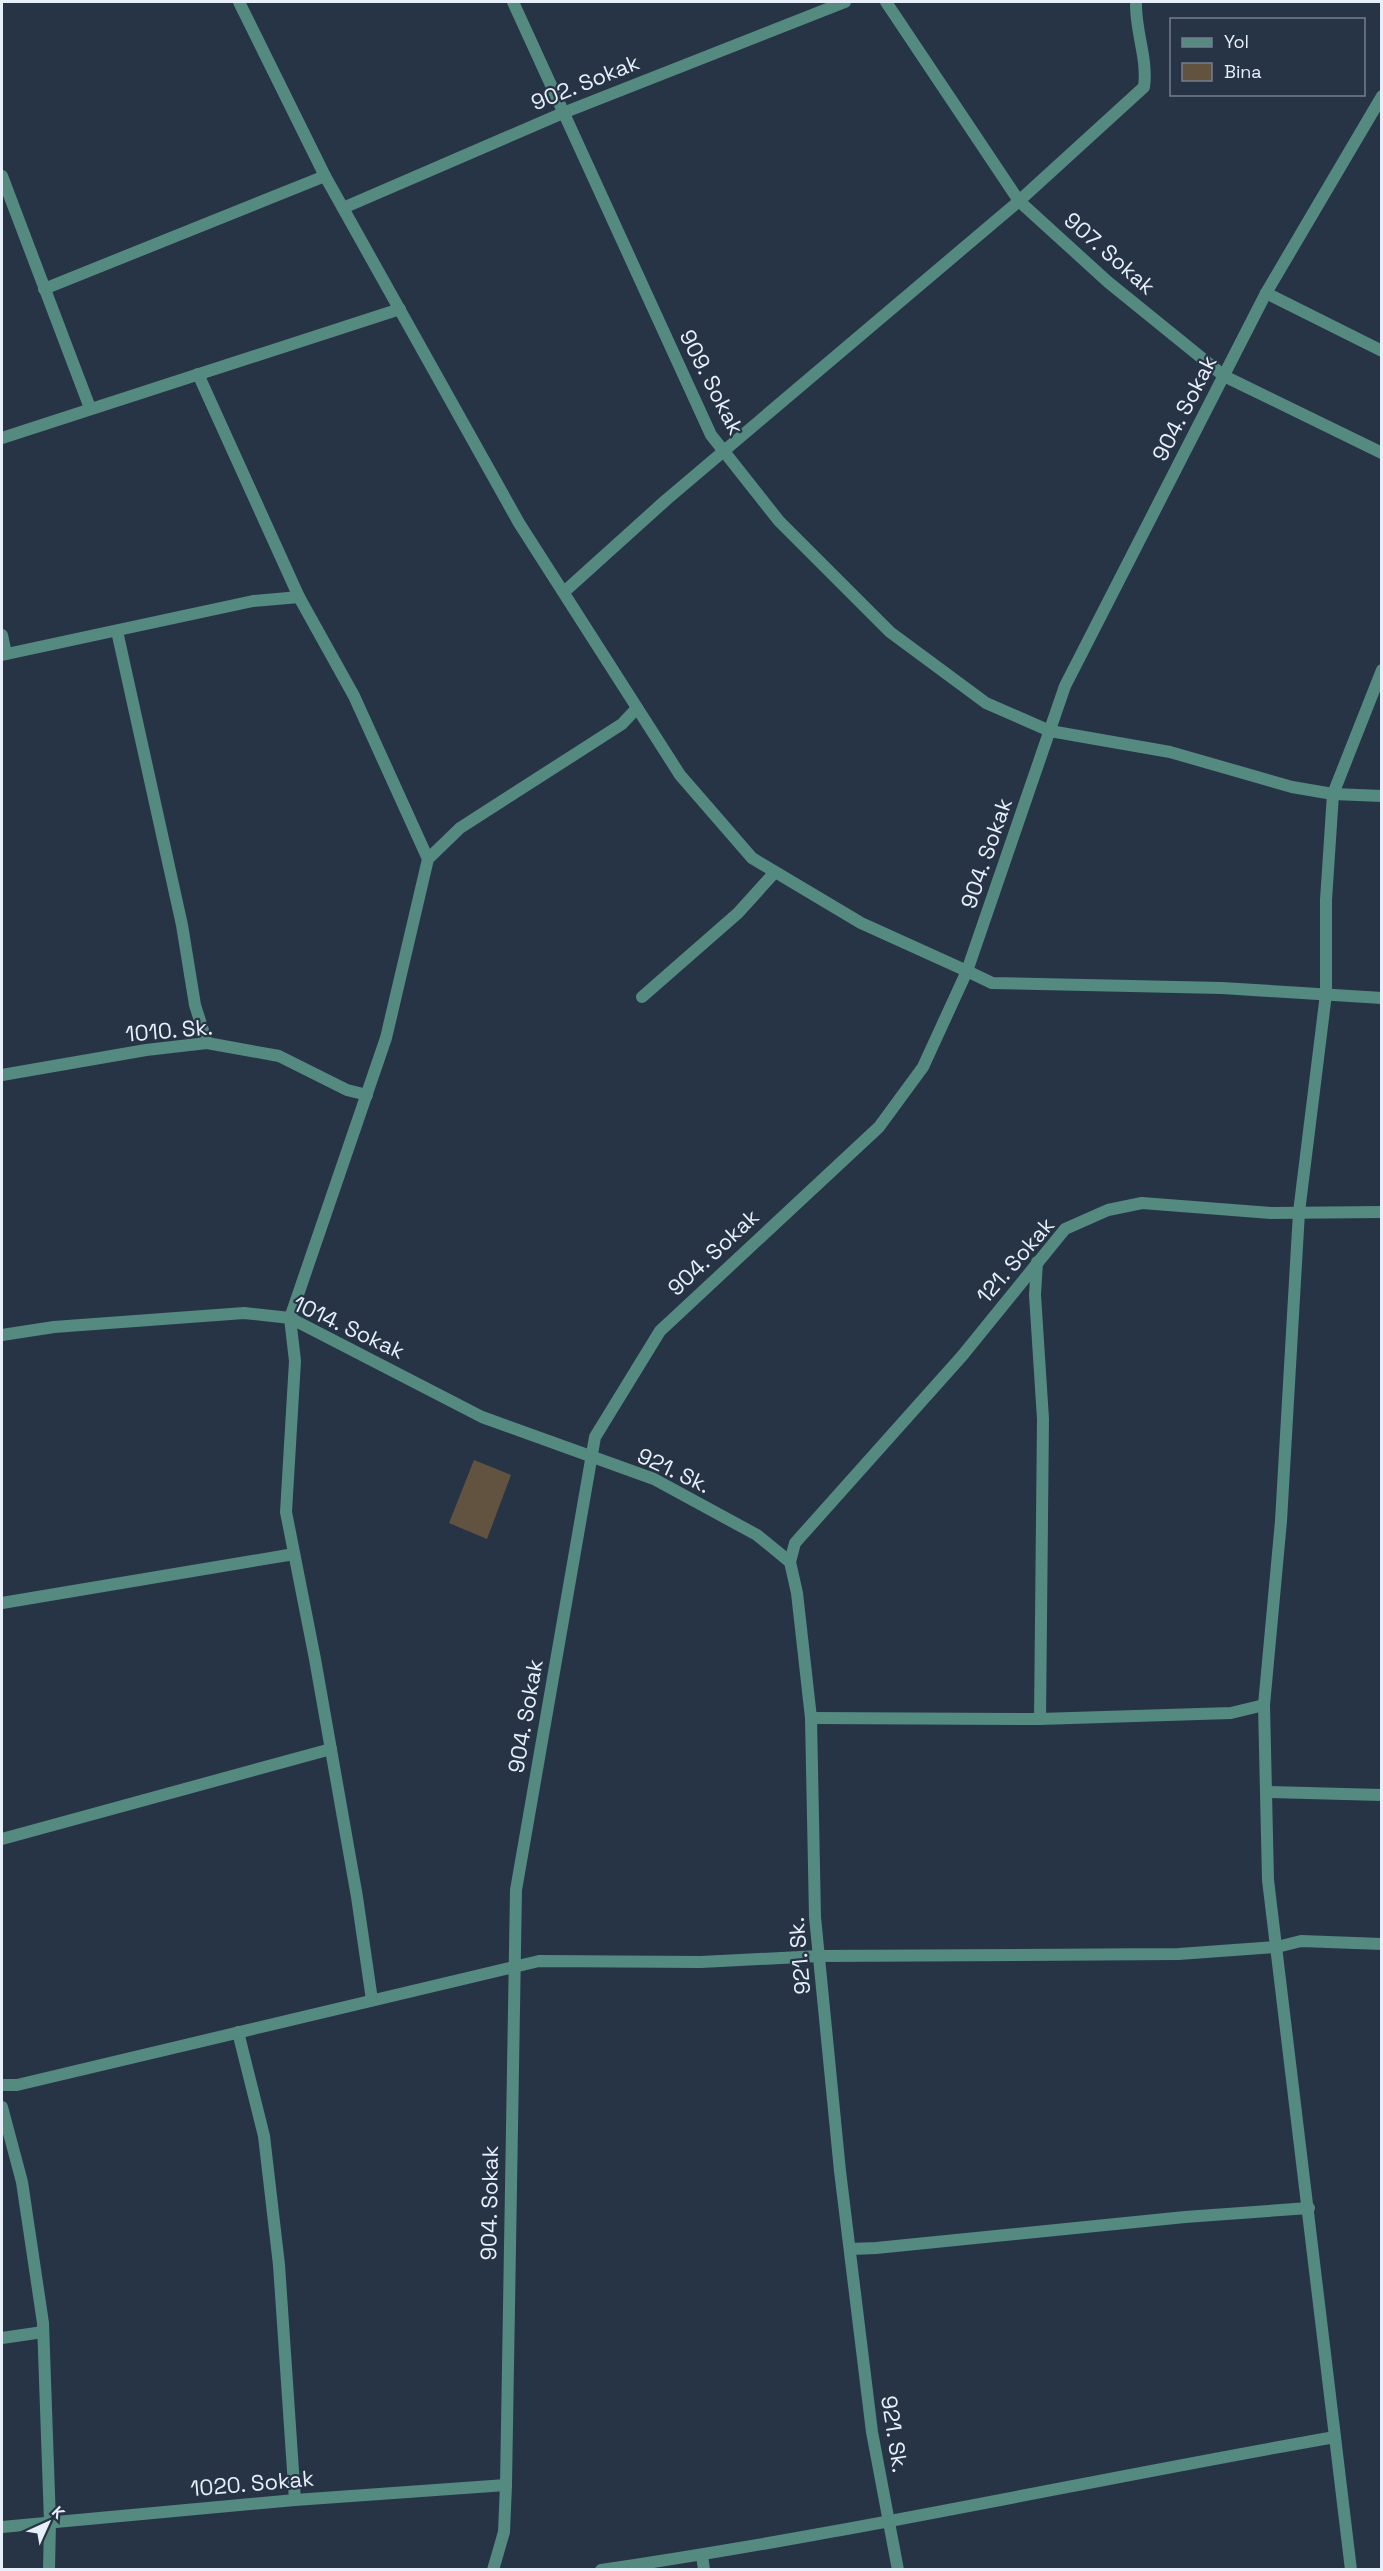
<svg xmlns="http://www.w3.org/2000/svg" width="1383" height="2571" font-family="'Space Grotesk',sans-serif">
<rect width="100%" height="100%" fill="#273445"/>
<polygon fill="#625340" points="474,1460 511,1475 487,1539 449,1523"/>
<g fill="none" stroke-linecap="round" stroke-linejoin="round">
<g stroke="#548a80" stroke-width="12">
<polyline points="239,2 325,176 519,523 680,775 752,858 861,923 967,971"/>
<polyline points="513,2 711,435 779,521 890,632 986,703 1050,731 1170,752 1292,787 1333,794 1382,796"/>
<polyline points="886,2 1019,201 1108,282 1224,376 1382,453"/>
<polyline points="2,176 90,408"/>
<polyline points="343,208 563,113 845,2"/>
<polyline points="44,289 325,176"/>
<polyline points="1266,293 1382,351"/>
<polyline points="198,374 299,597"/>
<polyline points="2,438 400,309"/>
<path d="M564 592 666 500 1019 201 1144 87C1148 58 1135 31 1136 2"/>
<polyline points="117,631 182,925 195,1005 207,1043"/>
<polyline points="2,635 6,654"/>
<polyline points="2,655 253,601 299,597 354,696 428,859"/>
<polyline points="642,997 738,913 775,872"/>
<polyline points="2,1075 146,1050 207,1043 279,1056 347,1090 367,1095"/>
<polyline points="1037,1262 1035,1295 1043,1419 1040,1719"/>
<polyline points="2,1335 54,1327 244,1313 290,1318 482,1417 654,1479 757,1535 790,1562 797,1593 811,1718 815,1917 840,2171 872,2432 898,2570"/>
<polyline points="790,1562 795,1543 962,1356 1065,1229 1108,1210 1142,1203 1271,1213 1382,1212"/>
<polyline points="2,1603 294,1554"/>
<polyline points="811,1718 1040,1719 1231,1713 1264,1705"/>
<polyline points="1266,1792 1382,1795"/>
<polyline points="2,1839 331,1749"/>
<polyline points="372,2000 357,1897 315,1659 286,1512 295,1361 290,1318 386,1038 428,859 460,828 622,724 637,708"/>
<polyline points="238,2032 264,2136 279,2265 295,2500"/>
<polyline points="2,2085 17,2085 539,1961 701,1962 819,1956 1179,1954 1277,1947 1301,1941 1382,1944"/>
<polyline points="2,2107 22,2182 43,2323 50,2522 49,2570"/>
<polyline points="850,2249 876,2248 1185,2217 1309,2208"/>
<polyline points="2,2338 43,2332"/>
<polyline points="2,2527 295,2500 506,2485"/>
<polyline points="702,2555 704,2570"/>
<path d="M601 2570C847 2534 1090 2480 1335 2437"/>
<polyline points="1351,2570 1268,1880 1264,1705 1281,1521 1299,1212 1326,994 1326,900 1333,794 1382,670"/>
</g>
<g stroke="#548a80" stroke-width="12">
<polyline points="967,971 992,983 1222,988 1382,998"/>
<polyline points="493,2570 504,2532 506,2485 516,1890 595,1437 660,1331 879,1127 923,1067 967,971 1065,686 1266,293 1382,96"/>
</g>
</g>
<g text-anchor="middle" stroke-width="4.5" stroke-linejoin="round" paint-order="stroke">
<g font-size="22" fill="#e7effb" stroke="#273445">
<text transform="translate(585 82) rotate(-22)" y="8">902. Sokak</text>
<text transform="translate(1110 253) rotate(41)" y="8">907. Sokak</text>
<text transform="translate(712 382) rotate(63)" y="8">909. Sokak</text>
<text transform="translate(1184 408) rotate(-63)" y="8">904. Sokak</text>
<text transform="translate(986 853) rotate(-71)" y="8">904. Sokak</text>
<text transform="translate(169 1030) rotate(-5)" y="8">1010. Sk.</text>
<text transform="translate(713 1252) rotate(-43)" y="8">904. Sokak</text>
<text transform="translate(1015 1260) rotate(-49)" y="8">121. Sokak</text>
<text transform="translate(349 1327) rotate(25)" y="8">1014. Sokak</text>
<text transform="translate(674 1470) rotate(25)" y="8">921. Sk.</text>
<text transform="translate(525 1716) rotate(-80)" y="8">904. Sokak</text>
<text transform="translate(799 1956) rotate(-95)" y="8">921. Sk.</text>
<text transform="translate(489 2203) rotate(-89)" y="8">904. Sokak</text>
<text transform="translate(895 2434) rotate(81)" y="8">921. Sk.</text>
<text transform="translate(252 2483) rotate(-5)" y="8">1020. Sokak</text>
</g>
</g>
<rect width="1383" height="2571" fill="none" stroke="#e7effb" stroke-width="6"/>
<rect x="1170" y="18" width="195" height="78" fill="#273445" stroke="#747f8e" stroke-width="1.5"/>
<rect x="1182" y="38" width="30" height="9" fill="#548a80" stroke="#747f8e" stroke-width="1.5"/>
<text x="1224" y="48" font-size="18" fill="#e7effb">Yol</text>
<rect x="1182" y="63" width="30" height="18" fill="#625340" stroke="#747f8e" stroke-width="1.5"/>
<text x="1224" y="78" font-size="18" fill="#e7effb">Bina</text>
<g transform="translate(48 2523) rotate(45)" stroke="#273445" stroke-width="4.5" paint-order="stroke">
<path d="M0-4.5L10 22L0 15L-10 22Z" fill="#e7effb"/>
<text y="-9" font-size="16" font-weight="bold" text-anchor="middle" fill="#e7effb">K</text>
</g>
</svg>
